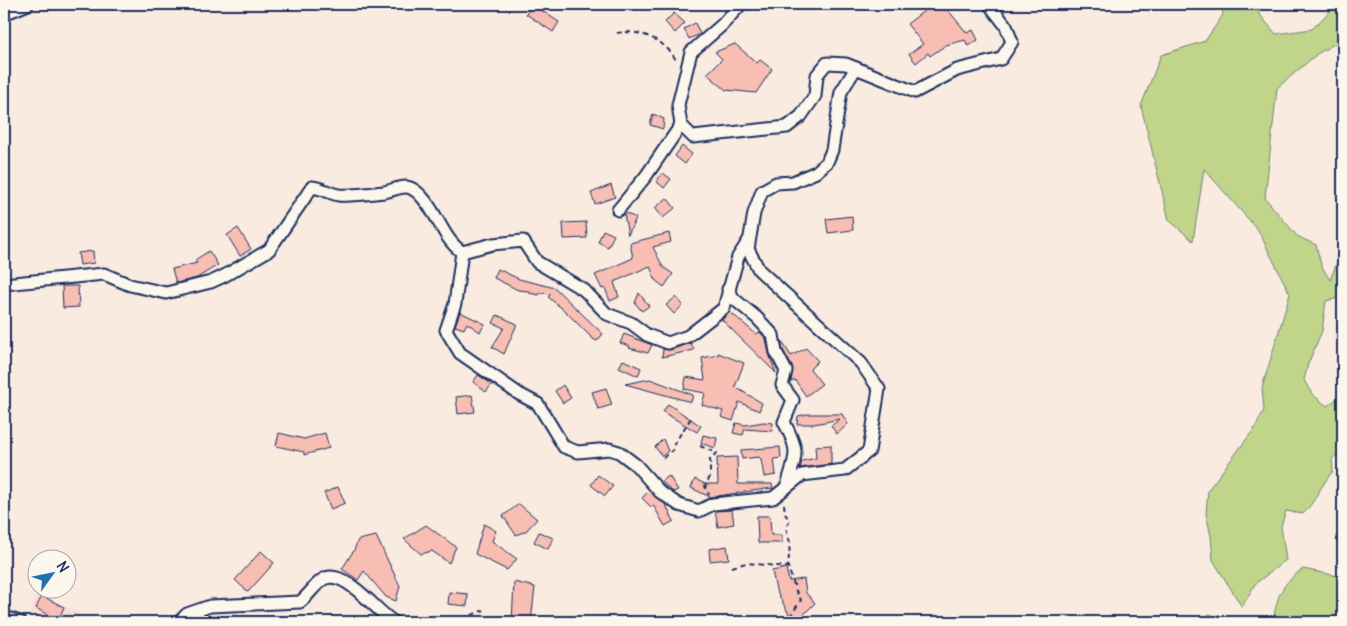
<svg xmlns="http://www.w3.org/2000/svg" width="1347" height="626" font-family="Delius,sans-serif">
<rect width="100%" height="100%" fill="#faebe1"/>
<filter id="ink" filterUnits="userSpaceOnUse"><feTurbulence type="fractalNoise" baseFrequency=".02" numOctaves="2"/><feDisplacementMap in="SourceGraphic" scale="10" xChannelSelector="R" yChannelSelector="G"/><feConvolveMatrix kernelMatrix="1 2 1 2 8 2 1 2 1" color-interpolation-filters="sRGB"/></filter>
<g filter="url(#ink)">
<polygon fill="#f9ddd3" points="37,594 81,614 78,622 48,622 30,613"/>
<g fill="#c0d58a" stroke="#6e8274">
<path d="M1221 4H1254L1260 15 1276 34 1312 29 1337 4H1343V39L1317 54 1277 88 1265 198 1297 236 1316 245 1321 265 1330 280 1343 247V297L1326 301 1322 331 1308 364 1304 380 1312 394 1327 406 1343 394V449L1332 459 1333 471C1321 485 1316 501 1303 514L1286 511 1281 526 1286 560 1255 584 1242 607 1213 560 1211 536 1206 514 1208 490 1255 428 1264 410 1262 388 1290 294 1258 230 1204 169 1193 241 1169 220 1141 106 1161 55 1205 41 1223 15Z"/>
<path d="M1303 569 1343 577V622H1273C1277 596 1281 584 1303 569Z"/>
<polygon points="1209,614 1231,622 1203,622 1202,621"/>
</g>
<g fill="#f8bdb3" stroke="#1b2f5e">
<polygon points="933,4 954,4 947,9 967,33 973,30 978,40 968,46 965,40 946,45 930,56 928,53 916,63 909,54 923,44 907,24"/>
<polygon points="533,5 559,22 553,32 526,14"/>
<polygon points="674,13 685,23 675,33 665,22"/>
<polygon points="695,23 700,34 689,39 684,29"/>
<polygon points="735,44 757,63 760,60 772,69 756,93 726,90 707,74 722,59 715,52"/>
<polygon points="653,114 664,119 663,129 650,125"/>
<polygon points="682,146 692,154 685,164 675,156"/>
<polygon points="663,173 671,179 664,188 656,181"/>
<polygon points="611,185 615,197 595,204 591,193"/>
<polygon points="667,198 675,208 663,218 655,208"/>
<polygon points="625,213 636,218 628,235 624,214"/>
<polygon points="852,216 853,230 828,233 826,219"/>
<polygon points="586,222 587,238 564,239 563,223"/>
<polygon points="238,228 251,249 240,256 227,235"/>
<polygon points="603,230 614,235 608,247 598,242"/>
<polygon points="669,233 671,242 653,247 663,267 673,274 664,287 655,280 650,266 614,282 619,297 610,301 605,288 602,289 595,275 633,258 630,243"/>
<polygon points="93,251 94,263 80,265 78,253"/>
<polygon points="209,251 218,265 197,278 176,283 172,269 197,263 195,260"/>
<polygon points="498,269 519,279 555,288 603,334 597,341 593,339 565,311 548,297 551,294 540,293 539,295 529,293 529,291 518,290 494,278"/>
<polygon points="62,286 78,286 79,307 63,308"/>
<polygon points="639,293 649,306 642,311 635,303"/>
<polygon points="676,297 683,305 674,314 666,305"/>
<polygon points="460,312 485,324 480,332 467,323 464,329 455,326"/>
<polygon points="730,312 756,334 760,332 766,339 769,354 776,373 722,320"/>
<polygon points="497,315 517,324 504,354 492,347 504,328 493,323"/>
<polygon points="624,334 652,345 648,353 629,348 630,346 620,343"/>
<polygon points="781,340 791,356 806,348 818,361 810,369 822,384 806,396 795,380 791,382 793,368 783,350"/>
<polygon points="691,343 694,350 662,357 663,349 670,350"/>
<polygon points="718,353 744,363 735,387 762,403 759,411 739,402 733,421 721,417 723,411 702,405 705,393 684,389 686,377 705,380 702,358 718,355"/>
<polygon points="623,360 641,368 638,376 619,367"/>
<polygon points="478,375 492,384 486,392 473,382"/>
<polygon points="650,379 693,395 691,402 625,384"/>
<polygon points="563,385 571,398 563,403 555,391"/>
<polygon points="606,388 612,405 598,409 592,392"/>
<polygon points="472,395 475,412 458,414 456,397"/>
<polygon points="668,404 701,426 697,432 663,412"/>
<polygon points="808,414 842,414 848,424 837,434 831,426 840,419 814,424 797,424 798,416"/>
<polygon points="764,422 773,423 772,431 745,429 743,435 733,433 736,423 745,425"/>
<polygon points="279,433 304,439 325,433 329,448 304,455 304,452 276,446"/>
<polygon points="703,435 717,438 715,448 701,443"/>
<polygon points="663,439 668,451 662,456 655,447"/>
<polygon points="831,445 831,464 800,468 802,461 816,458 815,446"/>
<polygon points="780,447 781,458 774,459 776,475 764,477 761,459 759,457 742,459 741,450"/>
<polygon points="737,457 738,484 772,484 773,488 710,497 691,488 695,479 705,484 718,484 717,458"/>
<polygon points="598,475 613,486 605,496 591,485"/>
<polygon points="669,476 678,490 673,492 661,481"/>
<polygon points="338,487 345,503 331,509 324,493"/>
<polygon points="649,491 665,504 674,521 665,526 653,505 651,507 642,498"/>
<polygon points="519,504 537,519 526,531 516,535 503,516"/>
<polygon points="732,510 734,524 718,527 715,511"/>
<polygon points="757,516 770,516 771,535 782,535 782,543 758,543"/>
<polygon points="484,524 496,531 492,541 517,559 507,570 475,554"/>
<polygon points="426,525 456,547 449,563 432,551 421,554 404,539"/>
<polygon points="539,532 553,538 548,549 534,542"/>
<polygon points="376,536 400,586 396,601 386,597 364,571 358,580 342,569 354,550 358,540"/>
<polygon points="727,546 729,559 710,561 709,549"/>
<polygon points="261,551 274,563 248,592 235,580"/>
<polygon points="786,568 789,581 804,579 806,593 815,603 796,622 793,622 776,590 772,571"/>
<polygon points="514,582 535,587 531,622 512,622"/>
<polygon points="449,592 468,594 467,606 448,604"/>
<polygon points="42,596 64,607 58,621 36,608"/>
</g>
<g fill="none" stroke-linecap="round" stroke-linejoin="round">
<defs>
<g id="street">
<polyline points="741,4 722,25 691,52 678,105 681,125 693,137 787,127 801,116 815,96 817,75 827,63 846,64 915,92 957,70 1001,59 1012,42 1006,26 989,4"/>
<polyline points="4,14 28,4"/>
<polyline points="618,210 646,176 681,125"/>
<polyline points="462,252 455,304 446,330 460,353 519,394 538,404 564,447 578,452 609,449 619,452 636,465 660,492 679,505 699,511 713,504 773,498 802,475 845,470 869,451 879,389 861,363 759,270 748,249 754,213 762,191 776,183 793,182 816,172 827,162 832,150 841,92 856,68"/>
<path d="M4 284 104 274 130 285 166 293 211 282 224 276 269 250 312 187C322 188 329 193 338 195 346 196 375 193 384 192 400 189 407 180 422 197 438 214 443 239 462 252L493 244 523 241 537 262 584 290 607 314 631 323 647 335 668 343 688 336 724 308 738 257 749 240"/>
<path d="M728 289 734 299 757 318 773 335 776 352 786 371 782 385 793 400 784 422C799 450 797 453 788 482"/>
<polyline points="4,617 20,622"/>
<path d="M179 622 187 614 210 606 300 602C308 596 314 586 322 580 343 565 377 613 394 622"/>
</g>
</defs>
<use href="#street" stroke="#1b2f5e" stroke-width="15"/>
<g stroke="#1b2f5e" stroke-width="2" stroke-dasharray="5 4" stroke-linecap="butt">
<path d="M617 33C640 29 666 40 677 62"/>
<polyline points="700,446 717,453 710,459 710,477 705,486 709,495"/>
<polyline points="663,458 674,449 674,444 691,418"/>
<polyline points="732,567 746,563 788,567 790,543 786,528 789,521 785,513 784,504"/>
<polyline points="430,622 445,619 454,622"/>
<polyline points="455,622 484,610"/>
<polyline points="782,622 791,615 801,600 796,591 788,567"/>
</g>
<use href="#street" stroke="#fbf7ec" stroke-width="11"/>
</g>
</g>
<rect width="1347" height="626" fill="none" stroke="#fbf7ec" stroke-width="20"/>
<rect x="10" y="10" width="1327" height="606" fill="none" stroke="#1b2f5e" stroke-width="2" filter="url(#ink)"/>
<g transform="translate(52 574) rotate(57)"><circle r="24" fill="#fbf7ec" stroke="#a1a7b3"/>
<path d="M0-4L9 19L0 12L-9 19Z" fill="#1f6fb2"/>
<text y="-8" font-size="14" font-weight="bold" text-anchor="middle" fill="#1b2f5e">N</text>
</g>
</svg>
